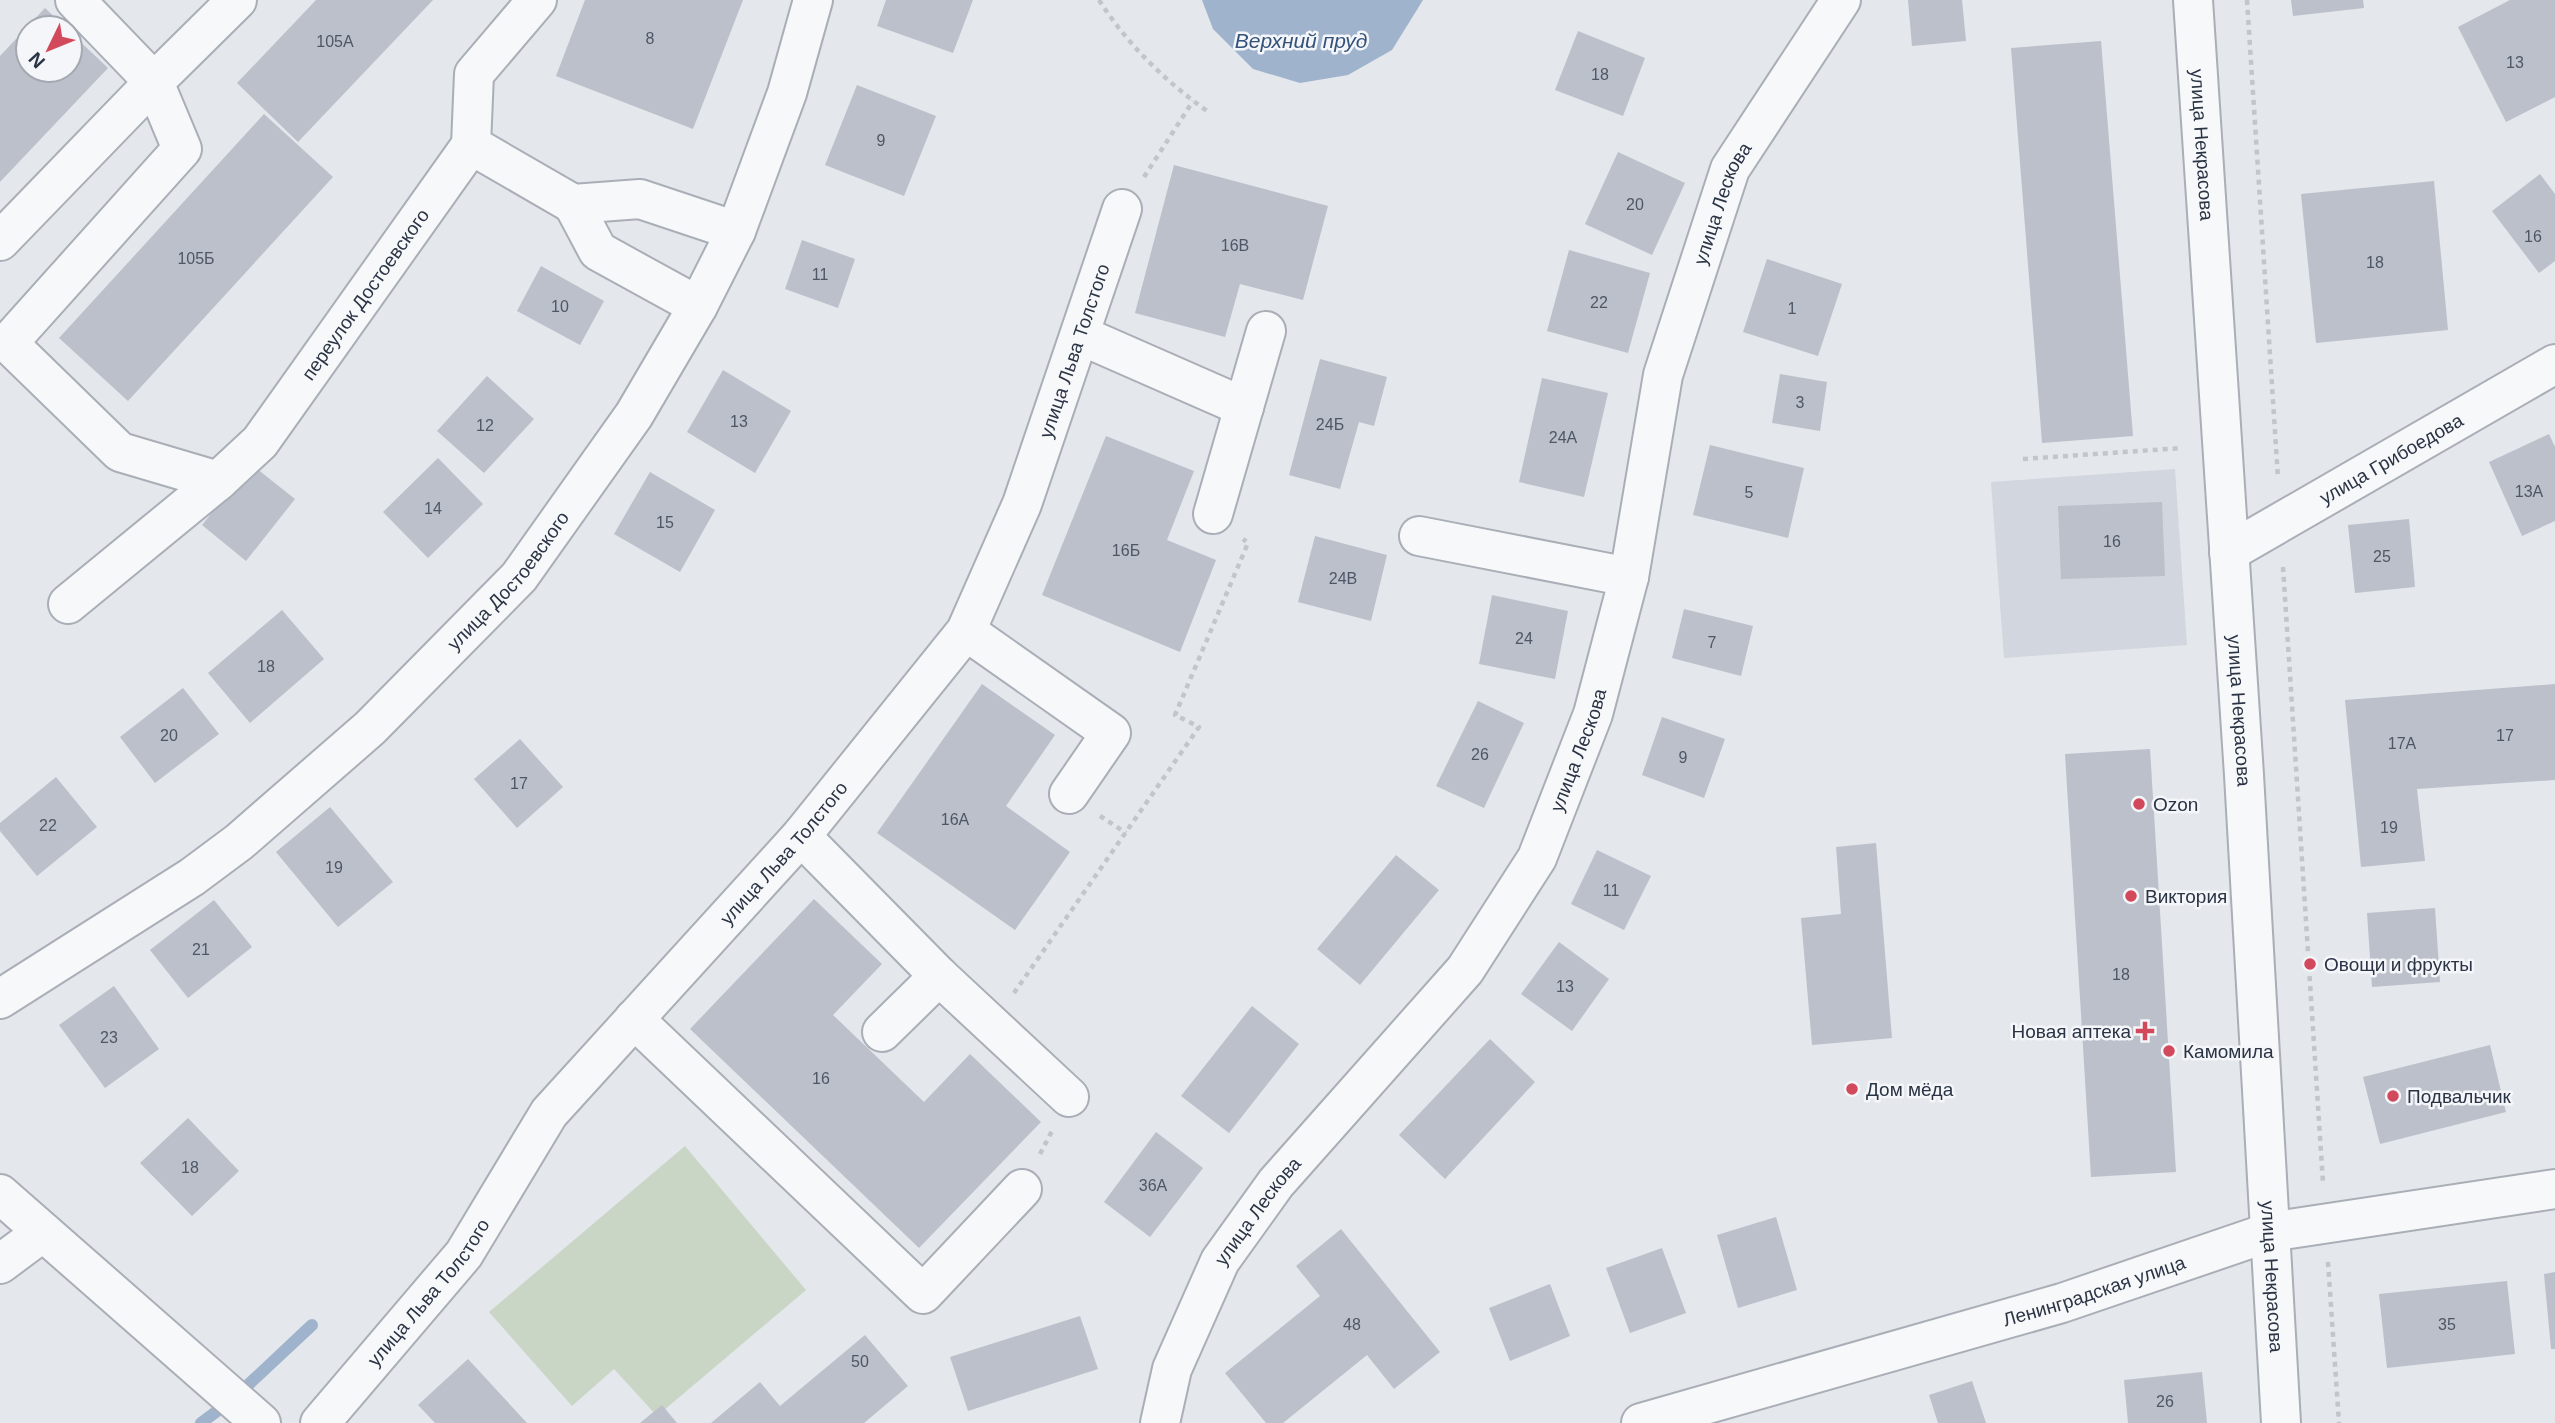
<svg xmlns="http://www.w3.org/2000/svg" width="2555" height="1423" font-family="Helvetica,sans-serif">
<rect width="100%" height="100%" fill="#e4e7ec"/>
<polygon fill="#d2d6de" points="2175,469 2187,645 2004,658 1991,482"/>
<polygon fill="#c9d6c5" points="685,1146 806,1290 657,1416 614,1369 572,1406 489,1312"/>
<polygon fill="#9fb4cc" points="1202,0 1423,0 1392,50 1348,75 1300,83 1253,69 1213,29"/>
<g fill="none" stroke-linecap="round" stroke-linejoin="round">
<polyline stroke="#9fb4cc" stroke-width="12" points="201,1423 232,1400 312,1325"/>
</g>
<g fill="#bbc0ca">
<polygon points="316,0 433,0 298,142 237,83"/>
<polygon points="585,0 743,0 693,129 556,76"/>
<polygon points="886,0 973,0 953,53 877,26"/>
<polygon points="1908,0 1962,0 1966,41 1912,46"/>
<polygon points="2291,0 2363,0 2364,8 2293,16"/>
<polygon points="2510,0 2555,0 2555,97 2506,122 2458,27"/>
<polygon points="45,8 66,28 28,28 28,70 70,70 70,32 108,68 0,182 0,56"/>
<polygon points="1578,31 1645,58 1623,116 1555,90"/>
<polygon points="2101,41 2133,436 2042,443 2011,48"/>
<polygon points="857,85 936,116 904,196 825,165"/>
<polygon points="264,114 333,177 128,401 59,338"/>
<polygon points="1618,152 1685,183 1652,255 1585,224"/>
<polygon points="1174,165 1328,206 1303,300 1240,284 1225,337 1135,313"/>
<polygon points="2540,174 2555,194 2555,261 2539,273 2492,211"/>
<polygon points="2434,181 2448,330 2316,343 2301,194"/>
<polygon points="802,240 855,259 838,308 785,289"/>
<polygon points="1569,250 1650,273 1628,353 1547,331"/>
<polygon points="1767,259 1842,284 1818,356 1743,332"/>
<polygon points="541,266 604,301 580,345 517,311"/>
<polygon points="1320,359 1387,377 1374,426 1359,422 1340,489 1289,475"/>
<polygon points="723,370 791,411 755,473 687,432"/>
<polygon points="1780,374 1827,382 1820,431 1772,423"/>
<polygon points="487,376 534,419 484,473 437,431"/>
<polygon points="1542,378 1608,393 1584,497 1519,482"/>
<polygon points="2549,434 2555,447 2555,521 2522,536 2489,462"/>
<polygon points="1106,436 1194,471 1167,540 1216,560 1180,652 1042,595"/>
<polygon points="1710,445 1804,468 1788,538 1693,515"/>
<polygon points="438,458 483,504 428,558 383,512"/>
<polygon points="251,464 295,499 246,561 202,525"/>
<polygon points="650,472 715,510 680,572 614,534"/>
<polygon points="2162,502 2165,576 2061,579 2058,506"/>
<polygon points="2409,519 2415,587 2355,593 2348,525"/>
<polygon points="1315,536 1387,555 1371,621 1298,602"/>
<polygon points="1492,595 1568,611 1555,679 1479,664"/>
<polygon points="1684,609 1753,626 1741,676 1672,658"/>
<polygon points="282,610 324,659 250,723 208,673"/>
<polygon points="982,684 1055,735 1006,806 1070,852 1015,930 877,833"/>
<polygon points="2555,684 2555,780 2417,789 2425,861 2361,867 2345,700"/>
<polygon points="183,688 219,734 155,783 120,737"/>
<polygon points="1478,701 1524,723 1484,808 1436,786"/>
<polygon points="1662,717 1725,739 1704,798 1642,775"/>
<polygon points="520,739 563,787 517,828 474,779"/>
<polygon points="2150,749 2176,1172 2091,1177 2065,754"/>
<polygon points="56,777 97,827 37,876 0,831 0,823"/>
<polygon points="330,807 393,882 338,927 276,852"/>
<polygon points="1876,843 1892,1038 1812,1045 1801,918 1841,914 1836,847"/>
<polygon points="1597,850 1651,876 1624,930 1571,904"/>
<polygon points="1396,855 1439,890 1360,985 1317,949"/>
<polygon points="814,899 882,964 833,1015 924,1102 970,1054 1041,1122 919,1248 690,1029"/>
<polygon points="214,900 252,947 188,998 150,950"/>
<polygon points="2435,908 2440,982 2372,987 2367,913"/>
<polygon points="1559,942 1609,979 1572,1031 1521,994"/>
<polygon points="114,986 159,1049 105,1088 59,1025"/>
<polygon points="1252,1006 1299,1044 1229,1133 1181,1096"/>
<polygon points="1490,1039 1535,1082 1445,1179 1399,1135"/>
<polygon points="2490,1045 2506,1112 2380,1144 2363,1077"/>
<polygon points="188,1118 239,1171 192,1216 140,1163"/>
<polygon points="1156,1132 1203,1168 1150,1237 1104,1202"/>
<polygon points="1776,1217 1797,1290 1738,1308 1717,1235"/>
<polygon points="1341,1229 1440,1352 1394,1389 1367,1355 1283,1423 1266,1423 1225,1373 1320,1296 1296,1266"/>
<polygon points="1662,1248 1686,1313 1630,1333 1606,1268"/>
<polygon points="2555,1272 2555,1349 2551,1349 2544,1274"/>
<polygon points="2507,1281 2515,1354 2387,1368 2379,1294"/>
<polygon points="1550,1284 1570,1336 1510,1361 1489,1308"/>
<polygon points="1080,1316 1098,1369 968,1411 950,1357"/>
<polygon points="865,1335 908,1386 864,1423 711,1423 760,1382 780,1406"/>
<polygon points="468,1359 527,1423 435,1423 418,1405"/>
<polygon points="2202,1372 2207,1423 2128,1423 2124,1380"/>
<polygon points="1972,1381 1986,1423 1938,1423 1929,1395"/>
<polygon points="662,1405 677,1423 640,1423"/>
</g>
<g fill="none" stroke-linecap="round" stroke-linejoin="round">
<defs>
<g id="minor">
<path id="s1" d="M237 0 154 82 182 149 8 343 120 452 218 481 260 442 471 145"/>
<polyline points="537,0 474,74 471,145 573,204 640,199 736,231"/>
<path id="s2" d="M2193 0 2244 775 2281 1423"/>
<polyline points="573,204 598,251 698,306"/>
<polyline points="0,241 154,82 75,0"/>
<polyline points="1080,335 1244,407"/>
<polyline points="1213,514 1266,331"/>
<polyline points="1419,536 1629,577"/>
<path id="s3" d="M2229 552 2555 364"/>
<polyline points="68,604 218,481"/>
<polyline points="966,631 1111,733 1069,794"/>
<polyline points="801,836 939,976 882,1032"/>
<polyline points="939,976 1069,1097"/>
<path id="s4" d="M0 999 192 877 239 842 370 728 519 577 634 415 698 306 736 231 787 93 813 0"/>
<polyline points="634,1019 923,1294 1022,1189"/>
<polyline points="0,1194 261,1423"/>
<polyline points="0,1264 43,1232"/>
<path id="s5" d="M320 1423 464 1254 549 1113 801 836 966 631 1022 504 1122 209"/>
<path id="s6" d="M1160 1423 1172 1369 1220 1261 1276 1183 1465 970 1537 858 1593 714 1629 577 1663 375 1730 169 1841 0"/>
<path id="s7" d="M1641 1423 2062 1303 2270 1232 2555 1189"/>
</g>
</defs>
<use href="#minor" stroke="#a9aeb7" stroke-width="42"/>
<g stroke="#c2c5cb" stroke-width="4.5" stroke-dasharray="5 5" stroke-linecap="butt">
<path d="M1099 0C1128 45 1164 80 1207 111"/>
<polyline points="2247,0 2278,478"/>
<polyline points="1144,177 1193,101"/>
<polyline points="2023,459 2182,448"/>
<polyline points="2283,567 2323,1183"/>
<polyline points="1100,816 1126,833"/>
<polyline points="1014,993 1199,727 1175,715 1248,543 1243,539"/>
<polyline points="1040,1154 1052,1131"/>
<polyline points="2328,1262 2339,1423"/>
</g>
<use href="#minor" stroke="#f7f8fa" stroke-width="38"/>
</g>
<g fill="#d1495b" stroke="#f4f6f9" stroke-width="2.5">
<circle cx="2139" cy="804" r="7"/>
<circle cx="2131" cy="896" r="7"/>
<circle cx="2310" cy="964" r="7"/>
<path d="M2141.5 1020.5h7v7h7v7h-7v7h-7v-7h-7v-7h7z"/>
<circle cx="2169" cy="1051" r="7"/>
<circle cx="1852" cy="1089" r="7"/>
<circle cx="2393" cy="1096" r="7"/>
</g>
<g text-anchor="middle" stroke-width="5" stroke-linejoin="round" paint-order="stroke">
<g font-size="16" fill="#4f5766">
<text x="650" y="44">8</text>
<text x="335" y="47">105А</text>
<text x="2515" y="68">13</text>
<text x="1600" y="80">18</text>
<text x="881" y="146">9</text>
<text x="1635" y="210">20</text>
<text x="2533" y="242">16</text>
<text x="1235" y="251">16В</text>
<text x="196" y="264">105Б</text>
<text x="2375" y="268">18</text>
<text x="820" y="280">11</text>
<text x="1599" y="308">22</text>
<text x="560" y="312">10</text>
<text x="1792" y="314">1</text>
<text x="1800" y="408">3</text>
<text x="739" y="427">13</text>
<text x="1330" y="430">24Б</text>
<text x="485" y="431">12</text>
<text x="1563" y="443">24А</text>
<text x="2529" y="497">13А</text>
<text x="1749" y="498">5</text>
<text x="433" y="514">14</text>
<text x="665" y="528">15</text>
<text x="2112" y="547">16</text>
<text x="1126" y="556">16Б</text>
<text x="2382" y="562">25</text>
<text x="1343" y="584">24В</text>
<text x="1524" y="644">24</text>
<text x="1712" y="648">7</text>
<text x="266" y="672">18</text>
<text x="169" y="741">20</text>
<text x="2505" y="741">17</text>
<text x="2402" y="749">17А</text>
<text x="1480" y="760">26</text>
<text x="1683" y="763">9</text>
<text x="519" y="789">17</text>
<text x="955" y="825">16А</text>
<text x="48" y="831">22</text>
<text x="2389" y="833">19</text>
<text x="334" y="873">19</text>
<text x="1611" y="896">11</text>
<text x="201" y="955">21</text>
<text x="2121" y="980">18</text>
<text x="1565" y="992">13</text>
<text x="109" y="1043">23</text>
<text x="821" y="1084">16</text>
<text x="190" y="1173">18</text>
<text x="1153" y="1191">36А</text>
<text x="1352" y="1330">48</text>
<text x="2447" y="1330">35</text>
<text x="860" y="1367">50</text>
<text x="2165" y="1407">26</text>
</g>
<g font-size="19" fill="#2b3445" stroke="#f4f6f9">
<text dy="7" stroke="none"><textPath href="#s2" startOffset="145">улица Некрасова</textPath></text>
<text dy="7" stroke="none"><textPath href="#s6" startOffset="1370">улица Лескова</textPath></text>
<text dy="7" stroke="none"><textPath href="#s1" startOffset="947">переулок Достоевского</textPath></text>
<text dy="7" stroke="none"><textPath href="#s5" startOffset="1325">улица Льва Толстого</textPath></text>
<text dy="7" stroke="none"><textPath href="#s3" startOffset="187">улица Грибоедова</textPath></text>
<text dy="7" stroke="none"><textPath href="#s4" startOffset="662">улица Достоевского</textPath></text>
<text dy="7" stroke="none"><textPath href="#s2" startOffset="712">улица Некрасова</textPath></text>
<text dy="7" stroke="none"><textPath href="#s6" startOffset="803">улица Лескова</textPath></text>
<text dy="7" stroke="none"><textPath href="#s5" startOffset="737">улица Льва Толстого</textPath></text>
<text dy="7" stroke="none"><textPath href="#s6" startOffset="236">улица Лескова</textPath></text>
<text dy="7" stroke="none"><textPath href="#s2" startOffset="1279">улица Некрасова</textPath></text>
<text dy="7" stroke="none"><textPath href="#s7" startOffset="472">Ленинградская улица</textPath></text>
<text dy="7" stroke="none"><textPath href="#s5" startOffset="170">улица Льва Толстого</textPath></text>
</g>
<g font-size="19" fill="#2b3445" stroke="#f4f6f9" text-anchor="start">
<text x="2153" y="811">Ozon</text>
<text x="2145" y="903">Виктория</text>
<text x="2324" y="971">Овощи и фрукты</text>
<text x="2131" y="1038" text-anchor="end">Новая аптека</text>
<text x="2183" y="1058">Камомила</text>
<text x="1866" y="1096">Дом мёда</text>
<text x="2407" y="1103">Подвальчик</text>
</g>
<g font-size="21" font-style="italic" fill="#34527a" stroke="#f4f6f9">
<text x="1301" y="48">Верхний пруд</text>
</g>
</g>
<g transform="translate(49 49) rotate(227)"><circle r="33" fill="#f4f6f9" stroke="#a4a8b1" stroke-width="2"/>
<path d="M0-5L12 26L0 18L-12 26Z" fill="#d1495b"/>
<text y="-10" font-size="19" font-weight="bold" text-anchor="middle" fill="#2b3445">N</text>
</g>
</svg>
